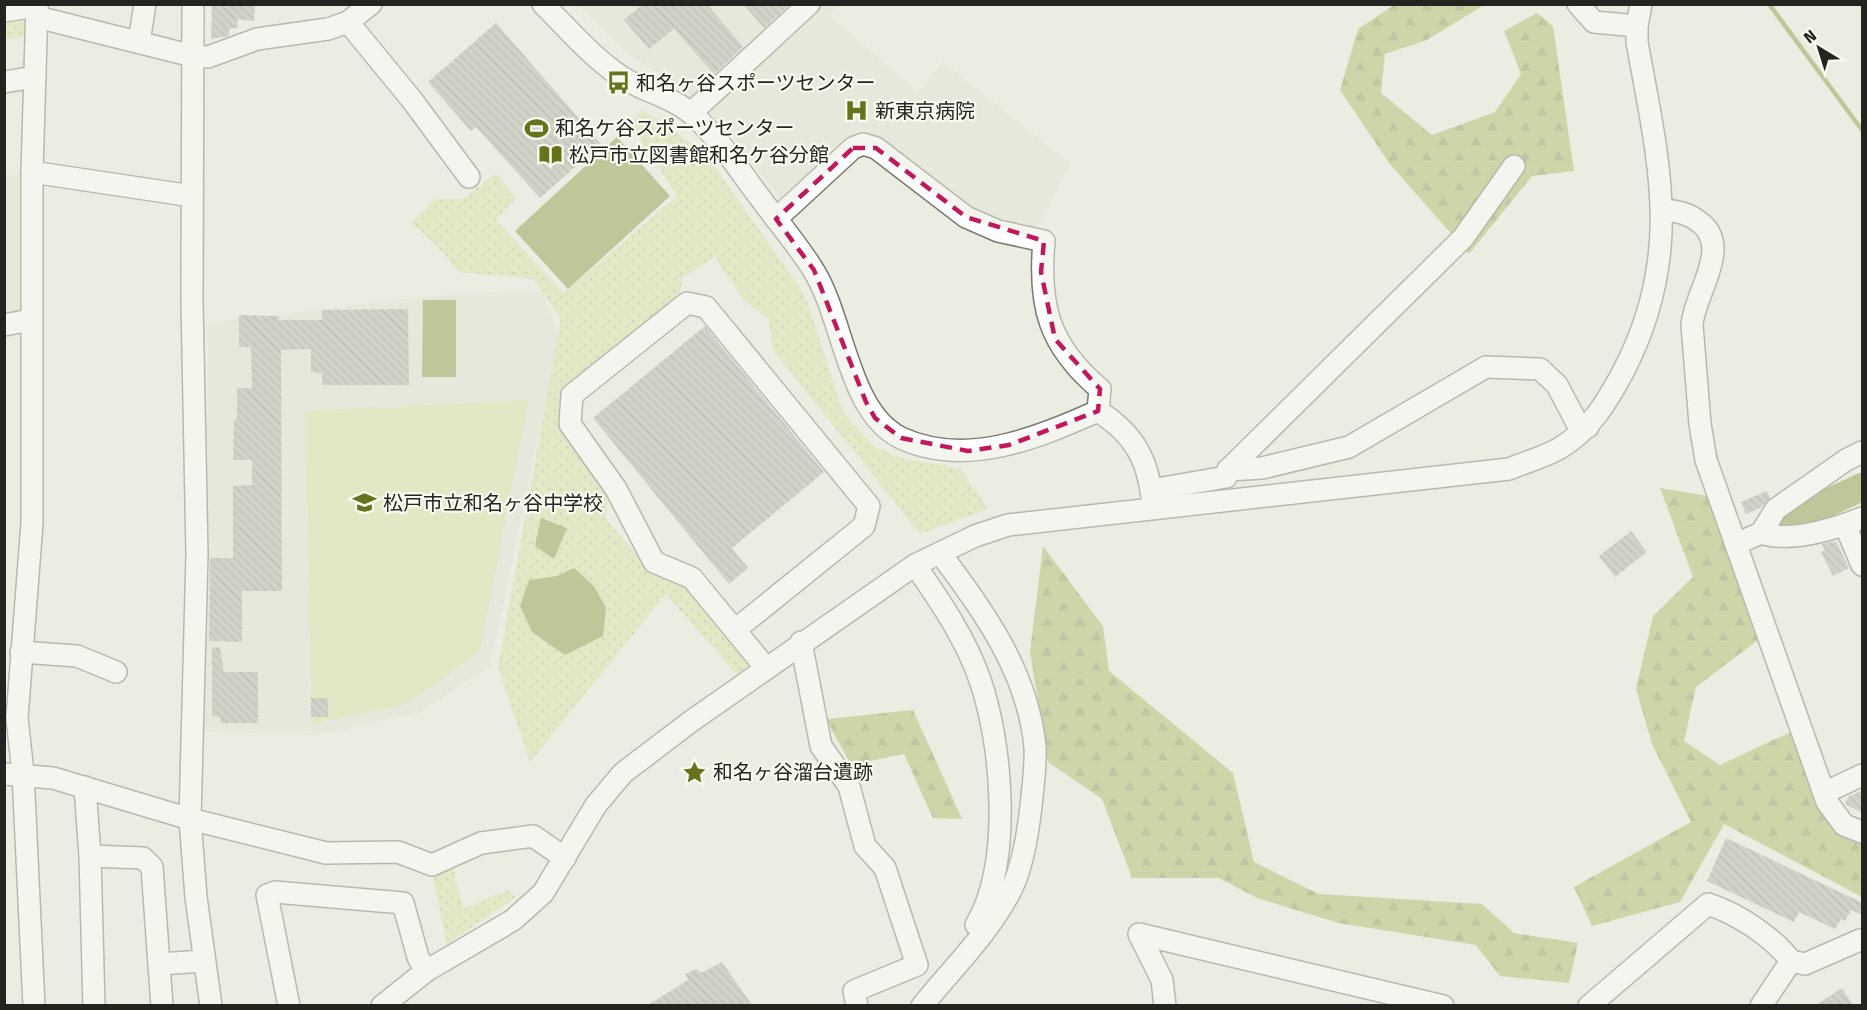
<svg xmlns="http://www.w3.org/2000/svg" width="1867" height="1010" font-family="'Fira Sans','Noto Sans JP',sans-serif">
<defs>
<pattern id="green-dots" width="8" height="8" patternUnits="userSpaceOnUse" patternTransform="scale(1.5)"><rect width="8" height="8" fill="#d6e2a2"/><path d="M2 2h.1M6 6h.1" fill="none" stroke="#b7c28b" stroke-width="1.8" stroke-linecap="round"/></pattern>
<pattern id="forest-firs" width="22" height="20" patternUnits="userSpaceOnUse" patternTransform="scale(1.5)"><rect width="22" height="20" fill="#acbb64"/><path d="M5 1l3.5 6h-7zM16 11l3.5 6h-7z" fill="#8c9852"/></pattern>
<pattern id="building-back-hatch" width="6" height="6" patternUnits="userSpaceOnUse" patternTransform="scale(1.5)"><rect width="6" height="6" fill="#b2b4aa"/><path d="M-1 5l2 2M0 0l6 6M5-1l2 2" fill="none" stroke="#90928a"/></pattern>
</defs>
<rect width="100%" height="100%" fill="#ebede2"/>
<g fill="#dee2d0">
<polygon points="578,5 837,5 830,16 918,92 943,62 1071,164 1040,223 1029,230 965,211 864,131 857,131 785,199 780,199 728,130 688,93 625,52"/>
<polygon points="23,174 23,327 4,330 4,175"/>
<polygon points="542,290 559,338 490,667 418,713 317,735 205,731 208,323 421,297"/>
</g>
<g fill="url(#green-dots)">
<polygon points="29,21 30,36 5,39 4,23"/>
<polygon points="642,111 663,121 708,157 805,295 843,412 874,446 904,459 960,468 988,509 920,534 773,350 769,320 744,300 715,257 683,277 679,296 567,391 560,427 608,492 606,519 649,569 686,584 752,662 737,675 666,594 530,762 498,667 561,319 534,279 459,272 438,247 411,223 434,199 463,199 496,173 516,198 496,220 564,293 677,196 629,123"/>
<polygon points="452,860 463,909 508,890 516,897 447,944 432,872"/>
</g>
<g fill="url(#forest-firs)">
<polygon points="1394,5 1484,5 1427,40 1385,54 1381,93 1432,135 1495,112 1521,74 1504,31 1537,13 1553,26 1574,171 1532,176 1469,254 1389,163 1340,90 1358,29"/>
<polygon points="1660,488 1708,496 1758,640 1696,687 1684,741 1720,765 1790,732 1827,818 1843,834 1862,843 1862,897 1724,824 1680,902 1592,926 1574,887 1691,822 1652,744 1636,689 1653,616 1693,577"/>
<polygon points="1043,546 1103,626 1109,671 1233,773 1254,862 1319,894 1482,904 1514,933 1578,943 1569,983 1500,976 1476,945 1338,923 1257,898 1219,878 1132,878 1102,799 1048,762 1030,652"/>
<polygon points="913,710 962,819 933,818 904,754 851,765 826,719"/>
</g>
<polygon fill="#d6e2a2" points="529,400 479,652 407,704 312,724 305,411"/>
<g fill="#8a9740">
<polygon points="617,137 670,196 568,289 515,231"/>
<polygon points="423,300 456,300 456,377 422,377"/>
<polygon points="541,518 567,528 554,559 535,546"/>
<polygon points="574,568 594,586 606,608 603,636 565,655 532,632 520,606 529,580 557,576"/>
</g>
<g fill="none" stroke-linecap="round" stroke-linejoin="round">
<polyline stroke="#8a9740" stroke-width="4.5" points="1769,4 1862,130"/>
<polyline stroke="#8a9740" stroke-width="28" points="1784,523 1862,487"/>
</g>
<g fill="url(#building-back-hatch)">
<polygon points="212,4 255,4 254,21 237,19 238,28 229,29 229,36 211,39"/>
<polygon points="643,4 707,4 743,47 714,74 674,29 649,49 624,20"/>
<polygon points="743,4 790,4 764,28"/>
<polygon points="496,23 601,144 540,198 476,127 471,131 428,82"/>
<polygon points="408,309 409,385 322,385 322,373 311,372 311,349 281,350 282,591 242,591 242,642 209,641 210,558 233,558 233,486 252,485 252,460 233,460 234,420 237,420 237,388 252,388 251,347 239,347 239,315 279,316 279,320 322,320 322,310"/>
<polygon points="705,326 824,472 732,548 748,568 729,584 593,418"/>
<polygon points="1767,491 1770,498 1762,507 1746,514 1741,502"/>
<polygon points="1631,531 1647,552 1615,577 1599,556"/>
<polygon points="1836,541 1849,568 1833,576 1821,552 1825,550 1822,544"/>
<polygon points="220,647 224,672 258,672 258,723 221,723 220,717 212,716 212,648"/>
<rect x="311" y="698" width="17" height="19"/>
<polygon points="1863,790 1863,813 1845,804 1848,797"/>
<polygon points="1726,838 1863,903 1863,915 1851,910 1845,921 1841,919 1835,929 1799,912 1794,922 1707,881"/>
<polygon points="722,962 752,1005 648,1005 688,980 685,974 696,969 701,973"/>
<polygon points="1842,988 1853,1005 1816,1005"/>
</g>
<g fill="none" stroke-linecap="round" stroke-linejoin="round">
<defs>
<g id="minor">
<polyline points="193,4 192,301 197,554 190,819 196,897 211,1006"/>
<path d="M543 4C568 29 591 56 620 76 642 91 671 96 692 114 719 138 739 170 761 199 778 222 797 244 812 268 844 316 847 412 901 438 966 468 1037 438 1098 411 1136 435 1149 462 1153 506"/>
<polyline points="1578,4 1594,22 1637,26"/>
<polyline points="4,11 37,6"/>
<polyline points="37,17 193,56 208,57 257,39 328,29 348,22 371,4"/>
<polyline points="348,22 412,100 469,177"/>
<polyline points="139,42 145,4"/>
<polyline points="4,82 35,77"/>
<polyline points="691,113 809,4"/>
<polyline points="32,172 192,196"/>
<path d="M1663 210C1677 211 1687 213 1698 221 1734 246 1694 293 1692 325L1700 424 1706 460 1827 802 1844 825 1862 832"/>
<path d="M776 219 853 148 863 144 876 148 966 217 998 231 1044 241C1038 306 1049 346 1100 389L1098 411"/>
<polyline points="4,325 31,320"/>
<polyline points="1228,470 1463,238 1514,166"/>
<polyline points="1151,490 1226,477 1228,470 1262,468 1349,447 1486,367 1540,369 1557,385 1577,423 1588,427"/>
<polyline points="1845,525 1862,565"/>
<path d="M1761 533C1791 543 1834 529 1862 518"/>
<polyline points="1736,544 1761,533 1776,509 1846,460 1862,452"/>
<path d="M915 565C940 601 966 639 980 680 1003 747 1012 864 976 925"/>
<polyline points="735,630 864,526 869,506 706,307 687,303 572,395 570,424 616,489 654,562 692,578 766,668"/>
<polyline points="801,642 821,746 849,786 865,846 885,868 917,965 854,991 857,1006"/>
<polyline points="21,652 77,656 116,672"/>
<polyline points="4,774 53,778 190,819 326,853 398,852 432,865 481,843 533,836 565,858"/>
<polyline points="85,787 90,856 94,1006"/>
<polyline points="1824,793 1862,775"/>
<polyline points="90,856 143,858 152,867 162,1006"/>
<polyline points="159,964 204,961"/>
<polyline points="34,1006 23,773 17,718 32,523 32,172 37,4"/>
<polyline points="289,1006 267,895 275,892 403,903 418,957 426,971"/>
<path d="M382 1006 426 971 513 920 543 893 596 805 623 773 690 722 915 565 975 536 1008 525 1509 469C1526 462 1545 457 1560 448 1590 430 1607 402 1623 372 1684 255 1659 164 1637 42V26L1641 4"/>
<path d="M922 1006C952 969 989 933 1011 890 1023 866 1028 833 1031 806 1033 787 1036 766 1035 747 1028 672 984 612 940 553"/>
<polyline points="1165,1006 1162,980 1139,934 1443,1006"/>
<path d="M1589 1006 1708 904C1738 914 1772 936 1791 961"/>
<polyline points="1761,1006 1791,961 1805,964 1860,940"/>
</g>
</defs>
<use href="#minor" stroke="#797b71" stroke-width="24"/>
<use href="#minor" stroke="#fff" stroke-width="21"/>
</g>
<path d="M0 0H1867V1010H0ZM853 148H876L966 217 1044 241 1041 272 1055 339 1100 389 1098 411 1009 445 968 451 901 438 875 418 866 402 814 270 776 219Z" fill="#ebede2" fill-opacity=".55" fill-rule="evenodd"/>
<path fill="none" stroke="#c2185b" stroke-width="4.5" stroke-dasharray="12 8" stroke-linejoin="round" d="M853 148H876L966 217 1044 241 1041 272 1055 339 1100 389 1098 411 1009 445 968 451 901 438 875 418 866 402 814 270 776 219Z"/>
<defs>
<symbol id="bus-bare" viewBox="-9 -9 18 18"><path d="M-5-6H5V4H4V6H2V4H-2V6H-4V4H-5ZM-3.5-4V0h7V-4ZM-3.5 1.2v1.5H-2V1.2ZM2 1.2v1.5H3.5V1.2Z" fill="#66721c" stroke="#f8fbf0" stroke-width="2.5" paint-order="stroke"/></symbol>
<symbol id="hospital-bare" viewBox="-9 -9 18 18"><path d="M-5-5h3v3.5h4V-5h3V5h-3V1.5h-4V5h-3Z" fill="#66721c" stroke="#f8fbf0" stroke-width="2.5" paint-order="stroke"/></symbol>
<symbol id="stadium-bare" viewBox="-9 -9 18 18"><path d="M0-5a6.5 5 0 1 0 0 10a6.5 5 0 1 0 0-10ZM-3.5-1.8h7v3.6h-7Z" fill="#66721c" stroke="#f8fbf0" stroke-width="2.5" paint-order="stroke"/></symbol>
<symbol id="library-bare" viewBox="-9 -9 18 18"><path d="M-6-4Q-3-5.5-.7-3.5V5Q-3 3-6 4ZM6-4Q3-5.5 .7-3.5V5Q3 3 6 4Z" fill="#66721c" stroke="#f8fbf0" stroke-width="2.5" paint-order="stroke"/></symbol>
<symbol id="school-bare" viewBox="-9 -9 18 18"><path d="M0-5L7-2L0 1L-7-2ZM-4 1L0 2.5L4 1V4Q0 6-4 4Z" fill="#66721c" stroke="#f8fbf0" stroke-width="2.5" paint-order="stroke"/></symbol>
<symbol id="sight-bare" viewBox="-9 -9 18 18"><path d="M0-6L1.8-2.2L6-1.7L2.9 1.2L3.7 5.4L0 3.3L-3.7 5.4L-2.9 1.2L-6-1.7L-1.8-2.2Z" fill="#66721c" stroke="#f8fbf0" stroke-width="2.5" paint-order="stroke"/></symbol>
</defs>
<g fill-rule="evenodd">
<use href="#bus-bare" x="602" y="66" width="33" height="33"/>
<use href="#hospital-bare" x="840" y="94" width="33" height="33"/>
<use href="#stadium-bare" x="520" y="112" width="33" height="33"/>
<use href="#library-bare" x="534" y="138" width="33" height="33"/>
<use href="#school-bare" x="348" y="486" width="33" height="33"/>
<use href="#sight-bare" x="678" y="756" width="33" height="33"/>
</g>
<g text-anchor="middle" stroke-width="4.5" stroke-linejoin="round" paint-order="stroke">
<g font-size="20" fill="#232420" stroke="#f8fbf0" text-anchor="start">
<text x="636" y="90">和名ヶ谷スポーツセンター</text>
<text x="875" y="118">新東京病院</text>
<text x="555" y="135">和名ケ谷スポーツセンター</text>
<text x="569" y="162">松戸市立図書館和名ケ谷分館</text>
<text x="383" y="510">松戸市立和名ヶ谷中学校</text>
<text x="713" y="779">和名ヶ谷溜台遺跡</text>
</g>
</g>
<rect width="1867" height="1010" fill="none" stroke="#232420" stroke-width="12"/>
<g transform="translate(1819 48) rotate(322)" stroke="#f8fbf0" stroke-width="4.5" paint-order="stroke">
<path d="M0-4.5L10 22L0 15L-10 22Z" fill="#232420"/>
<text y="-9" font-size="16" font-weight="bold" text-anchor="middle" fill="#232420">N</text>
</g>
</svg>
